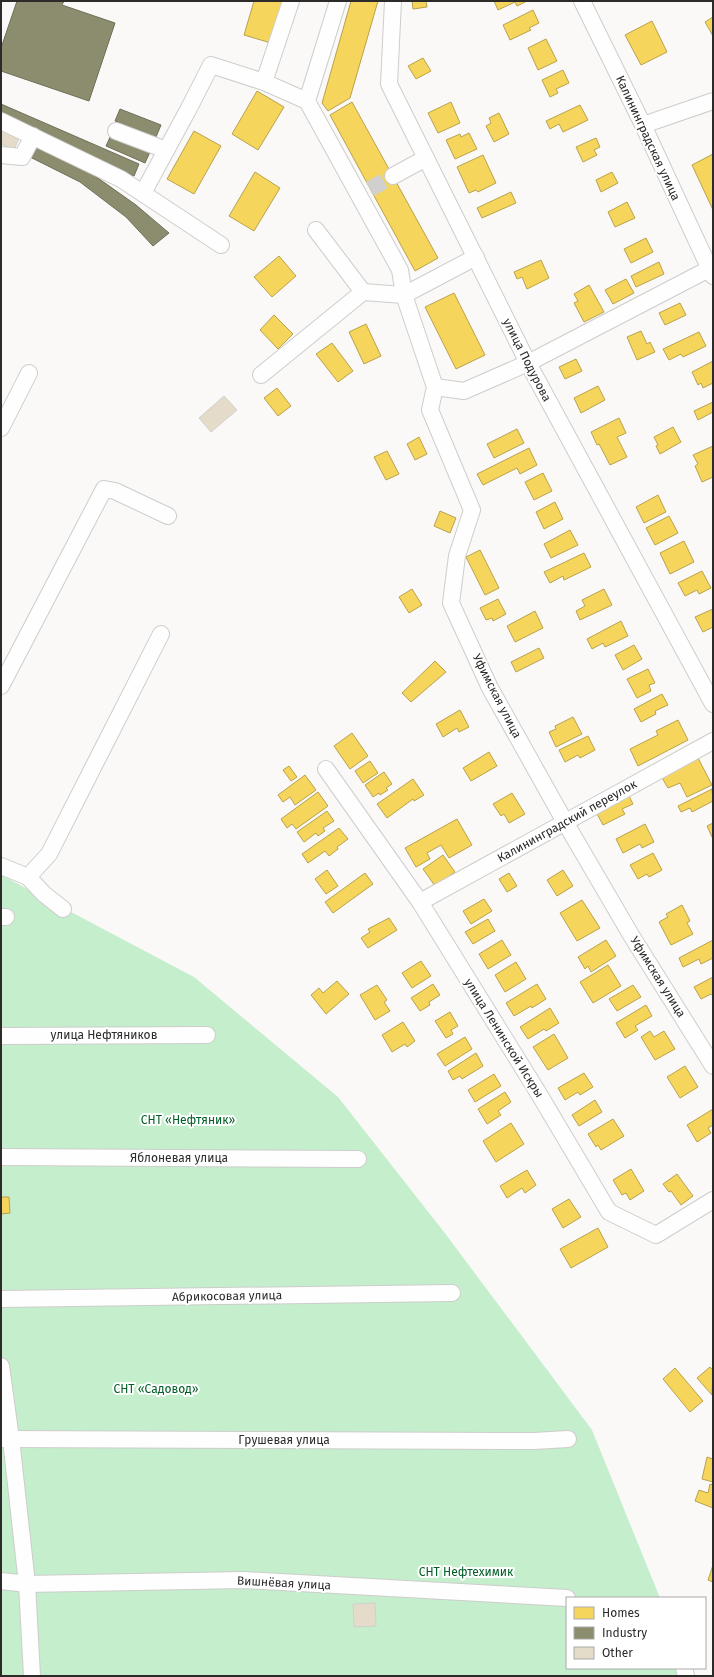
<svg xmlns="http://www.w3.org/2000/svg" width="714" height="1677" font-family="'Fira Sans',sans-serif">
<rect width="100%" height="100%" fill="#faf9f7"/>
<polygon fill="#c5eecc" points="1,875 194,977 338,1097 444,1232 592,1430 660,1598 567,1598 567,1668 688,1668 692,1676 1,1676"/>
<g fill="#f6d55c" stroke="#b9a24d">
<polygon points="254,1 283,1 271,43 244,35"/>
<polygon points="351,1 378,1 350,98 328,111 322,103"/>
<polygon points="412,1 426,1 427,7 413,9"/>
<polygon points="494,1 527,1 517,6 515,2 498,10"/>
<polygon points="533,10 539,23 529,28 531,30 510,40 503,25"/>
<polygon points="713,17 713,36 705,22"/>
<polygon points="652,21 667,52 641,65 625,35"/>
<polygon points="546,39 557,61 538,70 528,48"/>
<polygon points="423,58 431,71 416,79 408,66"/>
<polygon points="563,70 569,83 556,89 558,93 550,97 542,80"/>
<polygon points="257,91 284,107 258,150 232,134"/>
<polygon points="352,102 438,258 415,271 330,115"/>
<polygon points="451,102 460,123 438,133 428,113"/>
<polygon points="580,105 588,120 563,132 559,124 550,129 546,121"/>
<polygon points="499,113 509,134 494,142 486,126 491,123 489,118"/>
<polygon points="194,131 221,146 194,194 167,179"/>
<polygon points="469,133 477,149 455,159 446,140 460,134 461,137"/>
<polygon points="596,138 600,147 594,150 597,155 583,162 576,147"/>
<polygon points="713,154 713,210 692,165"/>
<polygon points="483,155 496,183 478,192 476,190 469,193 457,167"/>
<polygon points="255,172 280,188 254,231 229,216"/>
<polygon points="612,172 618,183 601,192 596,180"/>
<polygon points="511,192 516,203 482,218 477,208"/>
<polygon points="627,202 635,218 615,227 608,212"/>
<polygon points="646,238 653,252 631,263 624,249"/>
<polygon points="279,256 296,276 272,297 254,277"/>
<polygon points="541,260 549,278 527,289 522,277 517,279 514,272"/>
<polygon points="659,262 664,274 636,287 631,276"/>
<polygon points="626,279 634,293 613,304 605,290"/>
<polygon points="589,285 604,312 584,322 574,303 578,301 574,294"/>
<polygon points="454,293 485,355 456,369 425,307"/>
<polygon points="680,303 686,315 665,325 659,313"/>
<polygon points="274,315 293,334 278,349 260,330"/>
<polygon points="366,324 381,356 364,364 349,332"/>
<polygon points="641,331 647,344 650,342 655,352 637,360 627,337"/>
<polygon points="699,332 706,346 683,357 681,354 669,360 663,349"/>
<polygon points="332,343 353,371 338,382 316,354"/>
<polygon points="576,359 582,371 565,379 559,367"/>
<polygon points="713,361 713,383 703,388 701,383 698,385 692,372"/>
<polygon points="598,386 605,400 581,413 574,398"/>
<polygon points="277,388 291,406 278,416 264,398"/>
<polygon points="713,402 713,412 698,420 694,411"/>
<polygon points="619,418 626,433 617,437 627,457 610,465 599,444 597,445 591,432"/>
<polygon points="673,427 681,442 660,454 656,446 658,445 654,437"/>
<polygon points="517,429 524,443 494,458 487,444"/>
<polygon points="419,437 427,454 415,460 407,444"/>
<polygon points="713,446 713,477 702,482 695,466 698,464 693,455"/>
<polygon points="529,448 537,465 520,474 517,468 483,485 477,474"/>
<polygon points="387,451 399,474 386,480 374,457"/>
<polygon points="543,473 552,491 534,500 525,482"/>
<polygon points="658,495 666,512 644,523 636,507"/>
<polygon points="555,502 563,519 544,529 536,512"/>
<polygon points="440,511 456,518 450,533 434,526"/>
<polygon points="669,516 678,533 655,545 646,528"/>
<polygon points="570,530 578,545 551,558 544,544"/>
<polygon points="684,541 694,562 670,574 660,553"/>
<polygon points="480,550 499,588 485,595 466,557"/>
<polygon points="584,553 591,567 564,580 563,576 550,583 544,572"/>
<polygon points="702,571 711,588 699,594 697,590 685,596 678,583"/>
<polygon points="412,589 422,605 409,613 399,597"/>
<polygon points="604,589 612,605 580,620 576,611 585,606 582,600"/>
<polygon points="498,599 506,614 493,621 492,618 486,620 480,608"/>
<polygon points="713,609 713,627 703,632 695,617"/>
<polygon points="535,611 543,628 515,642 507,626"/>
<polygon points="621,621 628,636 605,647 603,643 592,649 587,639"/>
<polygon points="634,645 642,659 623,670 615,655"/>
<polygon points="539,648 544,658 516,672 511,662"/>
<polygon points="435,661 446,672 411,702 402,693"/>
<polygon points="648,669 655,683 649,685 651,691 637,698 627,679"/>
<polygon points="662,694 668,705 655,711 656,714 641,722 634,709"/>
<polygon points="460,710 469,727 459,732 457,728 443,737 436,724"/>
<polygon points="573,717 582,734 556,747 549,732 556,729 555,726"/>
<polygon points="678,720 688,740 638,766 630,749 658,735 656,731"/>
<polygon points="352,733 368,756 350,769 334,746"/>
<polygon points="588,736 595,750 580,758 578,755 565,762 559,750"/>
<polygon points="489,752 497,766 471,781 463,768"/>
<polygon points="698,758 712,785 687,797 680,783 668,788 661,776"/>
<polygon points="370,761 378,773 363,783 355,771"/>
<polygon points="289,766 297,777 291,781 283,770"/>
<polygon points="384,772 392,784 386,788 388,790 380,795 379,793 373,797 365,785"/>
<polygon points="305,775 316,790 295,805 290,797 283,802 278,795"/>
<polygon points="413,779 424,795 414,801 413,799 387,818 377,804"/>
<polygon points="712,789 713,801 692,812 690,808 681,812 678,806"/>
<polygon points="318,792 328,806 296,829 292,824 287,828 281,819"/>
<polygon points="512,793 525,814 509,823 504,814 501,816 493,804"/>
<polygon points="628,794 633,804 622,809 625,814 603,825 595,810"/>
<polygon points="327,811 334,821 323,828 325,831 318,836 316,833 304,842 297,832"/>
<polygon points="457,819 472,845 449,858 441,845 427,853 430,859 416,867 405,848"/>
<polygon points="713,823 713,837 712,837 707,826"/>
<polygon points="645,824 654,842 642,848 640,844 623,853 616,839"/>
<polygon points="339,828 348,839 337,847 338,849 329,856 325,851 308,863 302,854"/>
<polygon points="653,853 662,870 649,877 647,874 638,879 630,865"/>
<polygon points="443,855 455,872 435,886 423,869"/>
<polygon points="327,870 338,886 326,894 315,879"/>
<polygon points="563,870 573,886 557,896 547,880"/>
<polygon points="365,873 373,884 333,913 325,902"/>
<polygon points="509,873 517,886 507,892 499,879"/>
<polygon points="484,899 492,911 471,924 463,911"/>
<polygon points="582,900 600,928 577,941 560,913"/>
<polygon points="682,905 690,921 687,923 693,934 671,945 659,922 668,917 666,914"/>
<polygon points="389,918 397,930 368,948 361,938 370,932 368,929"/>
<polygon points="488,919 495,931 473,944 465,932"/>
<polygon points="502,940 511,955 488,969 479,954"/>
<polygon points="606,940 616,956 591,972 588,966 585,969 578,957"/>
<polygon points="713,940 713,958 701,964 699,959 683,967 679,958"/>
<polygon points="421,961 431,976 412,988 402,973"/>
<polygon points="516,962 526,979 505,992 495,975"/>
<polygon points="608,965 621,986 593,1003 580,982"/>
<polygon points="713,977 713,996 711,994 701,999 694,987"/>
<polygon points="337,981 349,994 326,1014 311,995 319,988 323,993"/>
<polygon points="433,984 440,995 429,1002 430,1005 420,1011 411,998"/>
<polygon points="537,984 546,999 532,1008 531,1006 514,1016 506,1003"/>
<polygon points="377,985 387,1000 384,1002 390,1011 375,1020 360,995"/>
<polygon points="633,985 641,997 617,1011 609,999"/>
<polygon points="646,1005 652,1016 635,1026 638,1030 625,1038 616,1023"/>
<polygon points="550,1008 559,1023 546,1031 544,1029 528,1039 520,1027"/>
<polygon points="450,1012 458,1026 451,1030 453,1034 446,1038 435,1021"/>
<polygon points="403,1022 415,1041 407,1047 405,1044 392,1052 382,1035"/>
<polygon points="650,1031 654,1037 664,1031 675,1049 655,1060 641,1037"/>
<polygon points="554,1034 568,1058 548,1070 533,1047"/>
<polygon points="465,1037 472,1049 445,1066 437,1054"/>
<polygon points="476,1053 483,1066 462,1079 460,1076 453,1080 448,1071"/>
<polygon points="685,1066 698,1087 680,1098 667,1077"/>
<polygon points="584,1073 593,1087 580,1095 578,1092 565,1100 558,1088"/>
<polygon points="494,1074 501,1086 475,1102 468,1090"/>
<polygon points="505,1092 511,1102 498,1111 501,1115 487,1124 478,1109"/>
<polygon points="595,1100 602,1112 579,1126 572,1115"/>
<polygon points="713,1109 713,1125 708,1128 711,1133 697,1142 687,1125"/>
<polygon points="613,1119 624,1136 601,1150 598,1145 596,1147 588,1134"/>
<polygon points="511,1123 524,1144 496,1162 483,1141"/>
<polygon points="631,1169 644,1191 630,1200 626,1193 622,1195 613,1180"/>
<polygon points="527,1170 536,1185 525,1193 522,1188 507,1198 500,1186"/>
<polygon points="677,1174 693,1196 681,1205 671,1191 669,1192 663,1184"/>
<polygon points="1,1197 9,1197 10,1213 1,1214"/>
<polygon points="569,1199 581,1217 563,1228 552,1209"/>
<polygon points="598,1228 608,1247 571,1268 560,1249"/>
<polygon points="710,1367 713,1370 712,1395 697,1378"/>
<polygon points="675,1368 703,1401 690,1412 663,1379"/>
<polygon points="707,1457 713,1459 713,1482 702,1479"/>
<polygon points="710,1484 713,1485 713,1508 695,1501 699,1490 708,1493"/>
<polygon points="713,1565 713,1582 708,1580"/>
</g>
<g fill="#8c8c6e" stroke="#6f6f5a">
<polygon points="17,1 64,1 62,5 115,23 89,101 1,71 1,48"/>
<polygon points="1,104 139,164 134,176 1,116"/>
<polygon points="120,109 161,125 156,137 115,121"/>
<polygon points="111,135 150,152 145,163 106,146"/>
<polygon points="36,146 88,171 136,205 169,233 153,246 126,217 80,182 30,157"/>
</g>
<g fill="#e4dcc9" stroke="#d0d0ce">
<polygon points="1,127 20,136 14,150 1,144"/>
<polygon points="224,396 237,410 211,432 199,418"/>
<polygon points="375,1603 376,1626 354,1627 353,1604"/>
</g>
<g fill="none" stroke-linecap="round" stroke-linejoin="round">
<polyline stroke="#d1d0ce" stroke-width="16" stroke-dasharray="16 8" stroke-linecap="butt" points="370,189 393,176"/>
<defs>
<g id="minor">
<polyline points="393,1 389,84 528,363 713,704"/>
<polyline points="582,1 643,125 713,276"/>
<polyline points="264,82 291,1"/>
<polyline points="307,101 338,1"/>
<polyline points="1,121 121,179 221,245"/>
<polyline points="643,125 713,101"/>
<polyline points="116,131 166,150"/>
<polyline points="1,155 22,157 33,136"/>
<polyline points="393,176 426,158"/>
<polyline points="143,193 188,110 211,65 264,82 307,101 400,270 404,295 435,387 430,410 472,510 457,556 451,603 490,688 565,822 631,935 713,1066"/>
<polyline points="316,230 363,292"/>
<polyline points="261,375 363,292 404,295 476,257"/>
<polyline points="435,387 464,391 528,363 709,269"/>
<polyline points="1,428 29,373"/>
<polyline points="1,686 104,489 115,491 168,516"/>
<polyline points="326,769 420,902 539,1094 609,1212 656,1235 713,1200"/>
<polyline points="1,866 28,877 44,894 63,909"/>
<polyline points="28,877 49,854 161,634"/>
<polyline points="420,902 713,741"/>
<polyline points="1,917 6,917"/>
<polyline points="1,1036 207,1035"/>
<polyline points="1,1157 358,1159"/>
<polyline points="1,1299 452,1293"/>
<polyline points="1,1366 11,1439 27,1584 32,1676"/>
<polyline points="1,1439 534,1441 568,1439"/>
<polyline points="1,1581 27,1584 244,1580 567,1598"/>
<polyline points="684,1668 686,1676"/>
</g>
</defs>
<use href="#minor" stroke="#cdcdcc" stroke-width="18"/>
<use href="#minor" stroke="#fefefe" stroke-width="16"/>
</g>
<g text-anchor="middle" stroke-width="4" stroke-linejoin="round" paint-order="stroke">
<g font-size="12" fill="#2c2b2a" stroke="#fff">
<text transform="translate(648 138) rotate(65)" y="4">Калининградская улица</text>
<text transform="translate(527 360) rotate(63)" y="4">улица Подурова</text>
<text transform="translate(497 696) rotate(63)" y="4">Уфимская улица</text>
<text transform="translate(567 821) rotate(-29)" y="4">Калининградский переулок</text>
<text transform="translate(658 977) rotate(58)" y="4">Уфимская улица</text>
<text x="104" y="1039">улица Нефтяников</text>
<text transform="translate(504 1038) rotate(58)" y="4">улица Ленинской Искры</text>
<text x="179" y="1162">Яблоневая улица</text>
<text transform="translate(227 1296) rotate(-1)" y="4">Абрикосовая улица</text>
<text x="284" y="1444">Грушевая улица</text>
<text transform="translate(284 1583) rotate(3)" y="4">Вишнёвая улица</text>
</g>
<g font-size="12" fill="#005e26" stroke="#fff">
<text x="188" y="1124">СНТ «Нефтяник»</text>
<text x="156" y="1393">СНТ «Садовод»</text>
<text x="466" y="1576">СНТ Нефтехимик</text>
</g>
</g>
<rect width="714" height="1677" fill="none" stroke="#2c2b2a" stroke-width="4"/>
<rect x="566" y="1597" width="140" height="72" fill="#ffffff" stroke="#abaaaa"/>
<rect x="574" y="1607" width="20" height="12" fill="#f6d55c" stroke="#abaaaa"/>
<text x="602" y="1617" font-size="12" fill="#2c2b2a">Homes</text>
<rect x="574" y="1627" width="20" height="12" fill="#8c8c6e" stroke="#abaaaa"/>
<text x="602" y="1637" font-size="12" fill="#2c2b2a">Industry</text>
<rect x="574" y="1647" width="20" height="12" fill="#e4dcc9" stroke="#abaaaa"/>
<text x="602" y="1657" font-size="12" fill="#2c2b2a">Other</text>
</svg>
